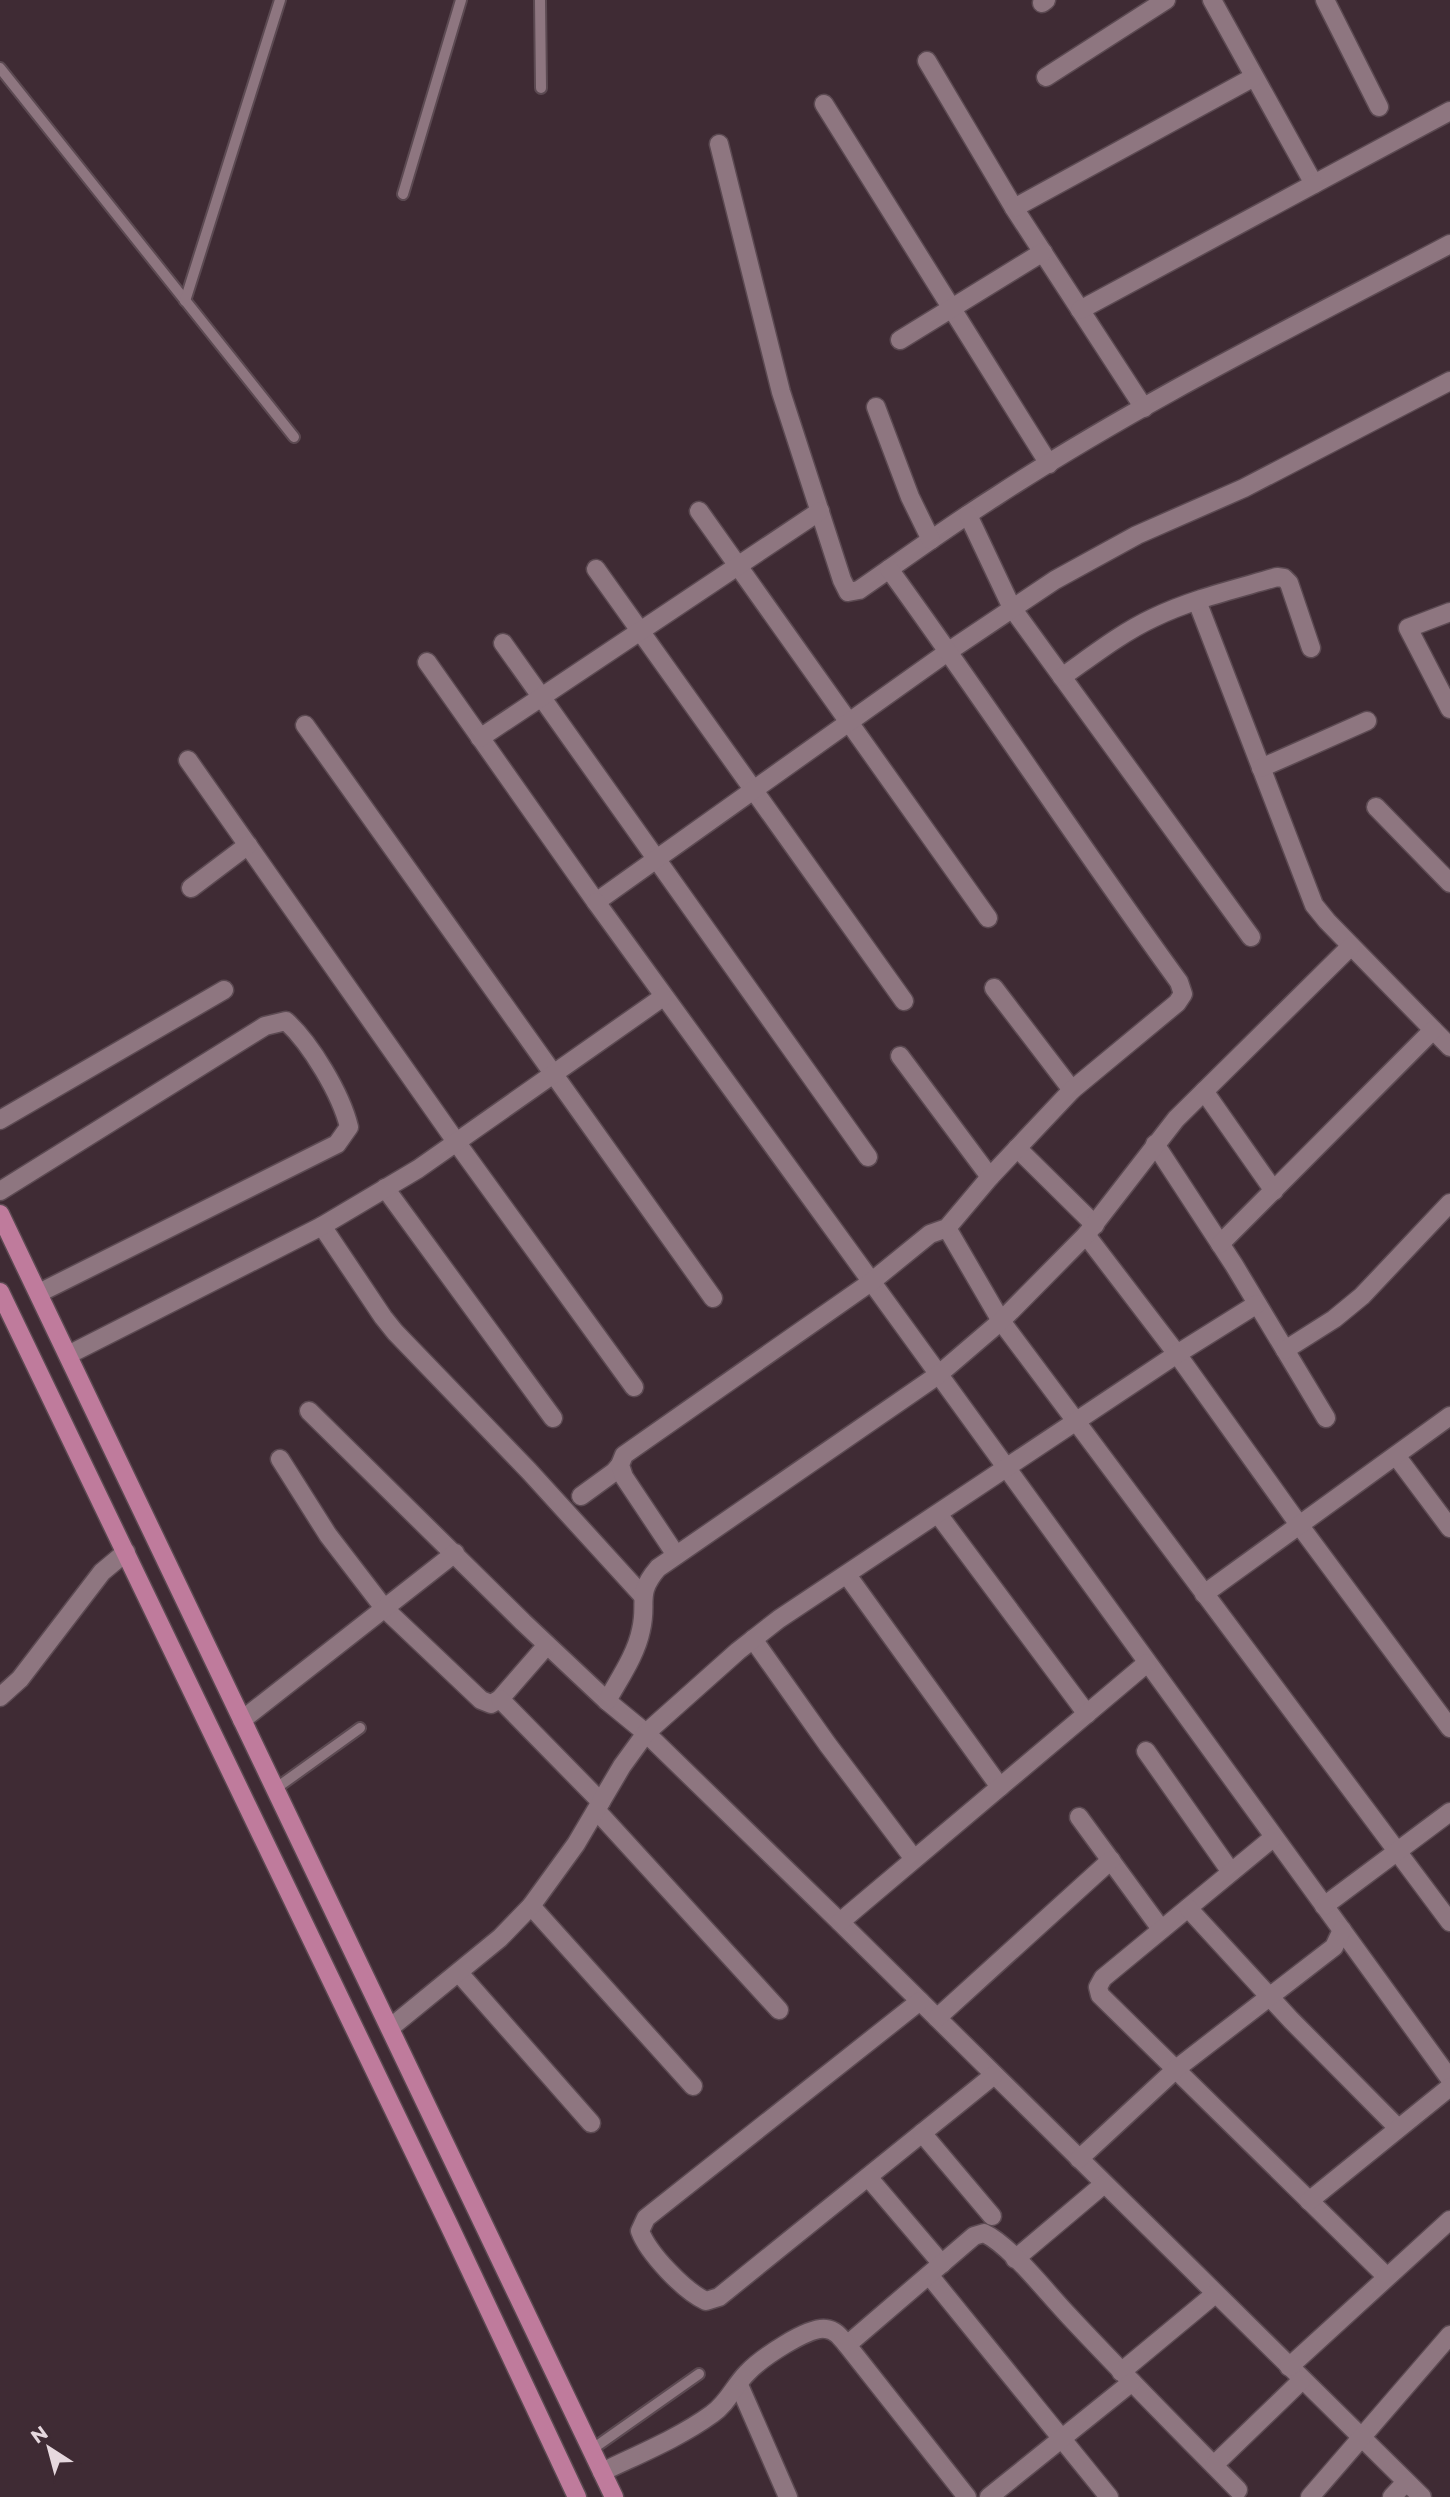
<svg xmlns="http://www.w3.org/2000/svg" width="1450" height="2497" font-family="Montserrat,sans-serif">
<rect width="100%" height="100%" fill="#3f2b34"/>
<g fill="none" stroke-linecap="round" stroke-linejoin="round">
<defs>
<g id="lane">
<polyline points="540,0 541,88"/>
<polyline points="0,68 294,437"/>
<polyline points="403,194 461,0"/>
<polyline points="185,301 280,0"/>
<polyline points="275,1789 360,1728"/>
<polyline points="591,2450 699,2374"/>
</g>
<g id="street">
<polyline points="1212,0 1314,184 1450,111"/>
<polyline points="1325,0 1379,107"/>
<polyline points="1042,3 1046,0"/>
<polyline points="927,61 1014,208 1144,408"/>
<polyline points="1046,77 1166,0"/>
<polyline points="824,104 1049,464"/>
<path d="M719 144 781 392 842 580 848 592 859 590C904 559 949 526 995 497 1140 402 1297 325 1450 244"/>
<polyline points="1014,208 1254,77"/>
<polyline points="1080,310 1314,184"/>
<polyline points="900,340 1043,252"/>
<polyline points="876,407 910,497 931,540"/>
<polyline points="699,511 988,918"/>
<polyline points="968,515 1012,608 1251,937"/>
<polyline points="596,569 904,1001"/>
<polyline points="1197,601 1314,905 1327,921 1450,1047"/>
<polyline points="1450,612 1408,628 1450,709"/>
<polyline points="503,643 868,1157"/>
<polyline points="427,662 596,902 949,651 1055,580 1137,535 1244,488 1450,381"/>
<path d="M1062 677C1092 656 1121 633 1153 618 1192 599 1236 589 1277 577L1284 578 1289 583 1311 648"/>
<polyline points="305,725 713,1298"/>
<polyline points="480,738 820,511"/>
<polyline points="188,760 457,1143 634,1387"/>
<polyline points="1261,768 1367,721"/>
<polyline points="1376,807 1450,883"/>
<polyline points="191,888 248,845"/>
<polyline points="596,902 1450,2079"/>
<polyline points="994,988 1072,1090"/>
<polyline points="900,1056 990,1177"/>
<polyline points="1204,1091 1274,1191"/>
<polyline points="0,1120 224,990"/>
<polyline points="1155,1144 1234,1265 1326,1418"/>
<polyline points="1017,1148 1095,1225"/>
<polyline points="385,1188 553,1418"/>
<path d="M0 1191 265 1026 286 1021C311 1044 341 1094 349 1127L337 1144 39 1293"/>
<polyline points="322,1226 383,1317 395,1332 529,1471 642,1595"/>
<polyline points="947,1228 1001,1321 1450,1922"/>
<polyline points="1086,1235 1177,1354 1300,1526 1450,1728"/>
<polyline points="1220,1244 1433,1030"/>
<polyline points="1285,1350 1334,1319 1362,1296 1450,1203"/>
<polyline points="68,1355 322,1226 418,1169 663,997"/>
<polyline points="309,1411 523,1622 607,1701 646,1733 840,1922 1422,2497"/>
<polyline points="1397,1457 1450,1528"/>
<polyline points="280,1459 328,1535 384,1608 481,1700 491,1704 500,1699 547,1645"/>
<polyline points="581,1496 614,1472 620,1465"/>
<polyline points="938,1514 1087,1714"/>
<path d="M676 1555 624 1477 620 1465 624 1455 871 1282 930 1234 947 1228 990 1177 1072 1090 1177 1003 1183 994 1179 982C1080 846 988 705 889 569"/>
<polyline points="847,1575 1000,1787"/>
<polyline points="1204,1594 1450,1416"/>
<polyline points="753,1639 828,1745 914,1859"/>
<polyline points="0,1697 20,1679 102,1572 126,1552"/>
<polyline points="500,1699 601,1802"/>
<path d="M607 1701C619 1679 636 1655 641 1630 648 1601 635 1595 658 1568L938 1375 1001 1321 1086 1235 1176 1119 1351 946"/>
<polyline points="242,1720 455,1553"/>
<polyline points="1146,1751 1231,1872"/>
<polyline points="597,1811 779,2010"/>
<polyline points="1079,1817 1161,1929"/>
<polyline points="1274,1837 1103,1978 1098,1987 1100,1995 1386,2276"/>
<polyline points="531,1906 693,2086"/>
<polyline points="1324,1906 1450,1812"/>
<polyline points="1188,1908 1291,2020 1398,2128"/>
<polyline points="840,1922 1147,1663"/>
<polyline points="459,1973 591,2123"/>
<path d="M920 2001 646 2218 640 2231C648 2253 684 2291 706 2301L719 2297 994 2075"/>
<polyline points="937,2018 1111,1860"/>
<polyline points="390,2028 500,1938 531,1906 576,1844 622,1766 646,1733 738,1651 779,1619 1177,1354 1257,1304"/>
<polyline points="922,2133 992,2216"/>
<polyline points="1079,2159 1176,2069 1334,1947 1342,1930"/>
<polyline points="868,2177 942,2264"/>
<polyline points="1309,2201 1450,2087"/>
<polyline points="1015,2259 1104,2184"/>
<polyline points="929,2275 1109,2497"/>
<path d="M847 2345 974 2236 984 2233C1011 2246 1046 2292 1069 2316 1124 2375 1181 2432 1238 2490"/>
<polyline points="1289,2367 1450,2220"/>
<polyline points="1121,2372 1215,2294"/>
<polyline points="739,2385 788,2497"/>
<polyline points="1214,2465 1302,2380"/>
<path d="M602 2472C639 2454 679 2438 712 2414 728 2403 734 2386 747 2373 760 2359 808 2326 826 2329 836 2330 841 2338 847 2345L967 2497"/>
<polyline points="989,2497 1132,2382"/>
<polyline points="1310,2497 1450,2335"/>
<polyline points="1392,2497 1406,2482"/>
</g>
<g id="primary">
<polyline points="0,1214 614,2497"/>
<polyline points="0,1292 449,2225 577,2497"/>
</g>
</defs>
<use href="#lane" stroke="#5c4a52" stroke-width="14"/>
<use href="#street" stroke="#5c4a52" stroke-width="21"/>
<use href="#primary" stroke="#5c4a52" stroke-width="21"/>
<use href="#lane" stroke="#8e7680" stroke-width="10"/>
<use href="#street" stroke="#8e7680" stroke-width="18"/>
<use href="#primary" stroke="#bf7b9c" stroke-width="18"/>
</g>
<g transform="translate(49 2448) rotate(324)" stroke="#3f2b34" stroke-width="5" paint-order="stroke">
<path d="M0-5L12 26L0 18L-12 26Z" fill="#e6d8de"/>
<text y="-10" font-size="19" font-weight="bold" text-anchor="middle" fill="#e6d8de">N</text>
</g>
</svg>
